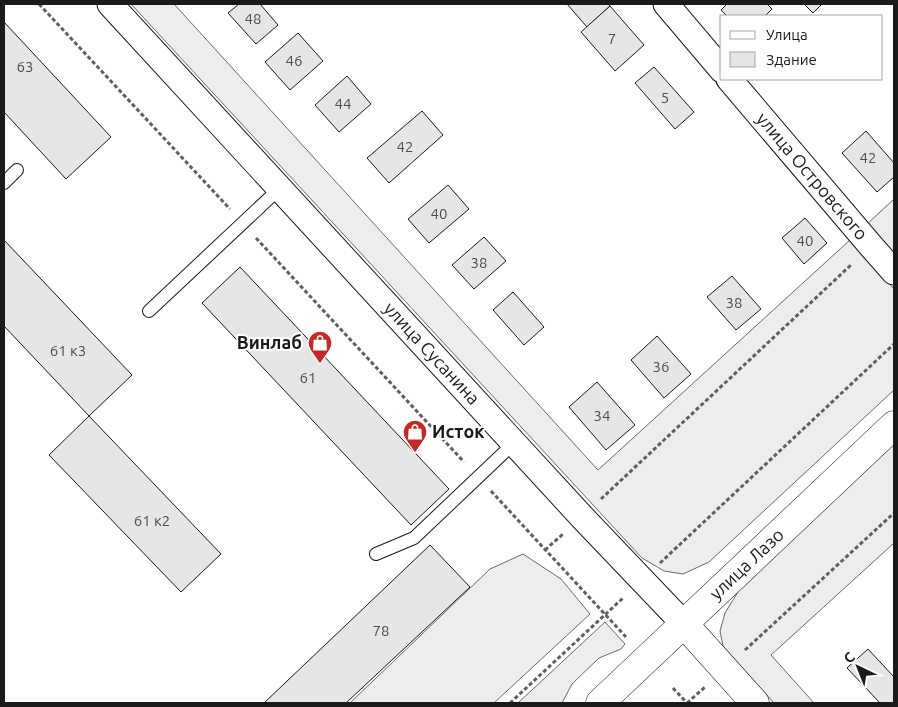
<svg xmlns="http://www.w3.org/2000/svg" width="898" height="707" font-family="Ubuntu,sans-serif">
<rect width="100%" height="100%" fill="#fff"/>
<g fill="#ededed" stroke="#6a6a6a">
<polygon points="131,4 174,4 598,470 850,240 894,289 894,390 709,562 683,574 664,571 642,558"/>
<polygon points="894,199 894,258 865,226"/>
<polygon points="894,443 894,543 771,655 814,703 774,703 723,646 720,631 725,613 741,587"/>
<polygon points="523,554 561,579 590,614 494,703 350,703 490,569"/>
<polygon points="605,622 625,644 621,649 599,658 572,684 562,703 518,703"/>
</g>
<g fill="#e6e6e6" stroke="#1a1a1a">
<polygon points="239,4 260,4 278,25 256,44 228,13"/>
<polygon points="567,4 608,4 610,6 587,27"/>
<polygon points="727,4 767,4 772,9 765,16 727,16 721,10"/>
<polygon points="804,4 822,4 813,13"/>
<polygon points="610,6 644,45 615,71 581,32"/>
<polygon points="4,22 111,137 66,179 4,112"/>
<polygon points="298,33 323,61 290,90 265,62"/>
<polygon points="654,67 694,112 675,129 635,83"/>
<polygon points="347,76 371,104 339,132 315,105"/>
<polygon points="422,111 443,135 389,183 367,158"/>
<polygon points="866,131 894,163 894,177 877,192 842,153"/>
<polygon points="448,185 469,209 429,243 408,219"/>
<polygon points="805,218 827,243 804,264 782,238"/>
<polygon points="484,237 506,261 474,289 452,265"/>
<polygon points="4,240 132,375 89,416 4,326"/>
<polygon points="240,267 449,489 411,525 202,303"/>
<polygon points="732,276 761,309 736,330 707,297"/>
<polygon points="513,292 544,327 524,345 493,310"/>
<polygon points="657,336 691,374 664,398 631,360"/>
<polygon points="597,382 635,425 606,450 569,407"/>
<polygon points="89,416 221,554 181,592 49,455"/>
<polygon points="430,545 470,587 346,703 264,703"/>
<polygon points="868,649 894,677 894,703 880,703 847,668"/>
</g>
<g fill="none" stroke-linecap="round" stroke-linejoin="round">
<defs>
<g id="lane">
<polyline points="4,183 17,170"/>
<polyline points="149,311 280,188"/>
<polyline points="376,554 414,538 514,443"/>
</g>
<g id="street">
<path id="s1" d="M110 4 582 517 684 624"/>
<polyline points="666,4 722,70"/>
<path id="s2" d="M729 79 871 246 894 272"/>
</g>
<g id="secondary">
<polyline points="684,624 755,703"/>
<path id="s3" d="M600 703 894 425"/>
</g>
</defs>
<use href="#lane" stroke="#1a1a1a" stroke-width="14"/>
<use href="#street" stroke="#1a1a1a" stroke-width="27"/>
<use href="#secondary" stroke="#1a1a1a" stroke-width="29"/>
<g stroke="#5f5f5f" stroke-width="3" stroke-dasharray="4 2.5" stroke-linecap="butt">
<polyline points="39,4 230,209"/>
<polyline points="256,238 464,462"/>
<polyline points="491,491 626,637"/>
<polyline points="601,499 852,264"/>
<polyline points="545,550 563,534"/>
<polyline points="660,563 894,344"/>
<polyline points="745,650 894,513"/>
<polyline points="673,688 687,703"/>
<polyline points="510,703 623,598"/>
<polyline points="687,703 705,687"/>
</g>
<use href="#lane" stroke="#fff" stroke-width="12"/>
<use href="#street" stroke="#fff" stroke-width="25"/>
<use href="#secondary" stroke="#fff" stroke-width="28"/>
</g>
<defs>
<symbol id="shop-pin" viewBox="-11 -11 22 30"><path d="M0 17L-7.5 6A9.5 9.5 0 1 1 7.5 6Z" fill="#c62828" stroke="#fff"/><path d="M-5-2.5h2.3a2.7 3.5 0 0 1 5.4 0H5L5.5 6h-11ZM-1.5-2.5h3a1.5 2.3 0 0 0-3 0Z" fill="#fff"/></symbol>
</defs>
<g fill-rule="evenodd">
<use href="#shop-pin" x="306" y="329" width="28" height="38"/>
<use href="#shop-pin" x="401" y="418" width="28" height="38"/>
</g>
<g text-anchor="middle" stroke-width="4" stroke-linejoin="round" paint-order="stroke">
<g font-size="15" fill="#4d4d4d">
<text x="253" y="24">48</text>
<text x="612" y="44">7</text>
<text x="294" y="66">46</text>
<text x="25" y="72">63</text>
<text x="665" y="103">5</text>
<text x="343" y="109">44</text>
<text x="405" y="152">42</text>
<text x="868" y="163">42</text>
<text x="439" y="219">40</text>
<text x="805" y="246">40</text>
<text x="479" y="268">38</text>
<text x="734" y="308">38</text>
<text x="68" y="356">61 к3</text>
<text x="661" y="372">36</text>
<text x="308" y="383">61</text>
<text x="602" y="421">34</text>
<text x="152" y="526">61 к2</text>
<text x="381" y="636">78</text>
</g>
<g font-size="18" fill="#1a1a1a" stroke="#fff">
<text dy="6" stroke="none"><textPath href="#s2" startOffset="128">улица Островского</textPath></text>
<text dy="6" stroke="none"><textPath href="#s1" startOffset="475">улица Сусанина</textPath></text>
<text dy="6" stroke="none"><textPath href="#s3" startOffset="202">улица Лазо</textPath></text>
</g>
<g font-size="18" font-weight="bold" fill="#1a1a1a" stroke="#fff" text-anchor="end">
<text x="302" y="349">Винлаб</text>
<text x="432" y="438" text-anchor="start">Исток</text>
</g>
</g>
<rect width="898" height="707" fill="none" stroke="#1a1a1a" stroke-width="10"/>
<rect x="720" y="15" width="162" height="65" fill="#ffffff" stroke="#a3a3a3"/>
<rect x="730" y="31" width="25" height="8" fill="#ffffff" stroke="#a3a3a3"/>
<text x="766" y="40" font-size="15" fill="#1a1a1a">Улица</text>
<rect x="730" y="52" width="25" height="15" fill="#e6e6e6" stroke="#a3a3a3"/>
<text x="766" y="65" font-size="15" fill="#1a1a1a">Здание</text>
<g transform="translate(858 667) rotate(317)" stroke="#ffffff" stroke-width="4" paint-order="stroke">
<path d="M0-4L9 19L0 12L-9 19Z" fill="#1a1a1a"/>
<text y="-8" font-size="14" font-weight="bold" text-anchor="middle" fill="#1a1a1a">С</text>
</g>
</svg>
